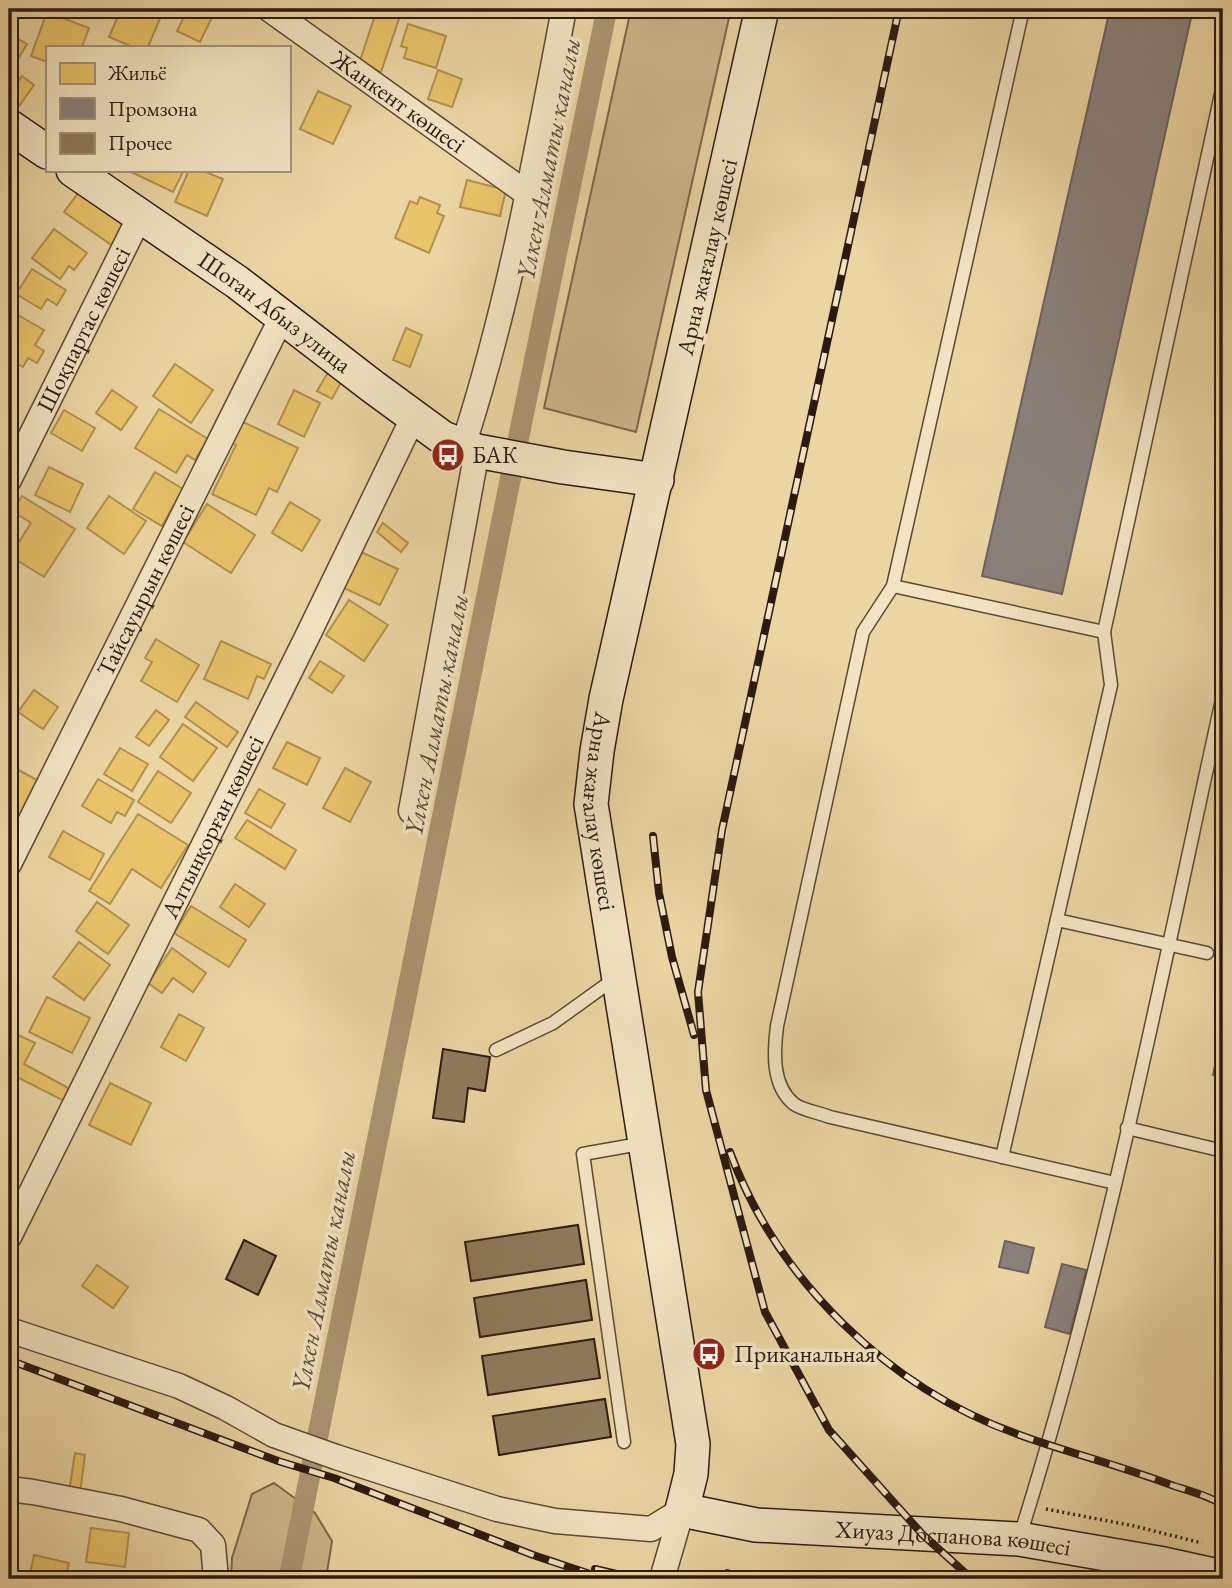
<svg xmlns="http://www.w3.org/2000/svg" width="1232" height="1588" font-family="'EB Garamond',serif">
<rect width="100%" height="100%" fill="#ebd5a3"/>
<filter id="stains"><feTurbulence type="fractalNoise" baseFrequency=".00286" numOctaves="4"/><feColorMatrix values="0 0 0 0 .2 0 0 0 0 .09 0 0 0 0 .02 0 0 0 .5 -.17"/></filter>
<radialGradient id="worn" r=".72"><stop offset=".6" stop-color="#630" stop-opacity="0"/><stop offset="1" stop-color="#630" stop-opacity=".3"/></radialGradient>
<g fill="#cbb58a" stroke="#7c684d" stroke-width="2">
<polygon points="631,9 731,9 636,432 544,408"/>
<polygon points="274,1483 315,1513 332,1541 326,1579 231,1579 232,1558 252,1494"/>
</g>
<g fill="#e9c46a" stroke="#b0914f" stroke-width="2">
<polygon points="121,9 164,9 148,47 133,47 109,37"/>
<polygon points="188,9 216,9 200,42 177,31"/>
<polygon points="377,9 400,16 381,72 359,64"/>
<polygon points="47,12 89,28 82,47 47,47 47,62 31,56"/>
<polygon points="408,24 446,36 436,68 404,58 407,48 401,46"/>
<polygon points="13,36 27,44 9,74 9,43"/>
<polygon points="438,70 462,79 452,107 428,99"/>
<polygon points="22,76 34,85 17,109 9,102 9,94"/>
<polygon points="318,91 351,106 333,144 300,129"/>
<polygon points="127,170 184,170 173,192"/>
<polygon points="189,170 201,170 223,179 207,216 175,202"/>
<polygon points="467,180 506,190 500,216 460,207"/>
<polygon points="79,192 127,226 113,246 64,212"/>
<polygon points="420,197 440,205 437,213 444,216 429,253 395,238 410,201 417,204"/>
<polygon points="54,229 87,253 74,270 69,266 60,279 32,258"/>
<polygon points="32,269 66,290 57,305 47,299 41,309 16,294"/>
<polygon points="11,311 44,330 35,345 44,351 37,363 28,358 23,367 9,359 9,314"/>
<polygon points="406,328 422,335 410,367 393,360"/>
<polygon points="175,364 213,390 191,423 153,396"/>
<polygon points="330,369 344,377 332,399 317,391"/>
<polygon points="112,390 137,407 121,430 96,413"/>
<polygon points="294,390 320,403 304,437 278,424"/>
<polygon points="159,409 208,439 195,460 187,455 176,473 135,448"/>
<polygon points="64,410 95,428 82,451 51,433"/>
<polygon points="241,421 298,448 277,492 269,488 256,515 212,494 236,445 231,442"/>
<polygon points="49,467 83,484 70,512 35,495"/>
<polygon points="155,472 183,489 162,526 133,509"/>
<polygon points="22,496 75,529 44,577 10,556 31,523 12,511"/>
<polygon points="109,496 146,521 124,554 87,528"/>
<polygon points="290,502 320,520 302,551 272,533"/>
<polygon points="207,504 255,535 231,573 183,542"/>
<polygon points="383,523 408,543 401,552 377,532"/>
<polygon points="361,552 398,569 380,605 344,588"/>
<polygon points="349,600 388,625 364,661 326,635"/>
<polygon points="156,639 199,665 177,702 141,681 152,662 145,658"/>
<polygon points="221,641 271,664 264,679 257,676 248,699 204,679"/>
<polygon points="320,661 344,676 332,693 309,678"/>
<polygon points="34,690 58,707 43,729 18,712"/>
<polygon points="196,702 238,732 227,747 185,717"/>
<polygon points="156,710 169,720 149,746 136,737"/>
<polygon points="183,724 217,748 193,781 160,757"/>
<polygon points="287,742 320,758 307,785 273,768"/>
<polygon points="120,748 148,764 132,791 104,774"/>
<polygon points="9,765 39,781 13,832 9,830"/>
<polygon points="345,768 371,782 350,822 323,808"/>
<polygon points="158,771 191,793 171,823 138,802"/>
<polygon points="98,779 134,800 125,816 117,812 111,823 82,806"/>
<polygon points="259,789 285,804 271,828 245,813"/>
<polygon points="138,814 188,845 161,888 132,869 110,904 89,891"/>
<polygon points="247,820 296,850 285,869 235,838"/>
<polygon points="63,831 104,854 90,880 49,857"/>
<polygon points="235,884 265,904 249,927 220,907"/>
<polygon points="97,902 129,925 108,954 76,931"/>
<polygon points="191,906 246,940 229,967 174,933"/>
<polygon points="79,942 110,965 84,1000 53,977"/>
<polygon points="172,948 206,973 193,992 173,978 162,993 148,983"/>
<polygon points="47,997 90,1018 72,1053 29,1032"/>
<polygon points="179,1014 204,1028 186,1061 161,1047"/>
<polygon points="18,1035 35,1043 24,1064 72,1090 66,1102 9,1073 9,1053"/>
<polygon points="110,1083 151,1103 131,1145 89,1125"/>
<polygon points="97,1265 128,1287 113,1308 82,1286"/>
<polygon points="75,1453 85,1455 80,1494 69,1492"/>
<polygon points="91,1528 129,1533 125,1567 86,1562"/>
<polygon points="34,1555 69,1563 65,1579 30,1575"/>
</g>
<g fill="#8a817c" stroke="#6e625c" stroke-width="2">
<polygon points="1110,9 1193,9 1062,594 982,576"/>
<polygon points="1223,1030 1223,1077 1213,1075"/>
<polygon points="1005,1241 1034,1248 1028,1273 999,1267"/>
<polygon points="1062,1264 1086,1270 1070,1334 1045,1327"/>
</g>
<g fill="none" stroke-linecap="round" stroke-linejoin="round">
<polyline stroke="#aa9571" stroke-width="21" points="289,1579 522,421 607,9"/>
</g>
<g fill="#8f7b5c" stroke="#2c1a10" stroke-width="2">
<polygon points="443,1049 490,1057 485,1091 468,1088 464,1122 433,1118"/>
<polygon points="578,1225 584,1264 471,1281 465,1242"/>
<polygon points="244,1240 276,1256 258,1295 226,1279"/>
<polygon points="586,1280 592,1320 480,1337 474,1298"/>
<polygon points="594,1339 600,1378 488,1395 482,1356"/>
<polygon points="605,1399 611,1437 499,1455 493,1416"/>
</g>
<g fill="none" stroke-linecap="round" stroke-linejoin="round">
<defs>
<g id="lane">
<path d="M1023 9 893 586 863 632 777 1026C774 1051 771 1085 794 1104 802 1110 820 1113 830 1117L1115 1183"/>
<polyline points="893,586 1104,632"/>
<polyline points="1057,920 1207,953"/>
<polyline points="496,1050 553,1023 617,977"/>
<polyline points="1127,1128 1223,1151"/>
<polyline points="1002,1157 1111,685 1104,632 1223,85"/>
<polyline points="624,1442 583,1154 645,1143"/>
<path d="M1019 1539C1106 1263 1161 977 1223 695"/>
</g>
<g id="street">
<path id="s1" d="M269 9 529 195"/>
<path d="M463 446C509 304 536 156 564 9"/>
<path id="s2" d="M9 480 140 216"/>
<polyline points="411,811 477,451"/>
<path id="s3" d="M9 864 282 317"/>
<path id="s4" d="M9 1237 307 637 414 416"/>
<polyline points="9,1330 179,1386 226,1408 274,1435 336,1457 497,1509 555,1521 651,1529 682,1510"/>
<polyline points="9,1489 33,1492 121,1509 199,1530 213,1545 216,1579"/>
<polyline points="662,1579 682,1510"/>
</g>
<g id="secondary">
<path id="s5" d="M762 9 606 699 597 751 591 804 693 1444 691 1474 682 1510 756 1525 1019 1539 1164 1564 1223 1577"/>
<polyline points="9,126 47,152"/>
<path id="s6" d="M73 170 237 282 372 386 443 438 477 451 563 467 657 480"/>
</g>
</defs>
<use href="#lane" stroke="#5c4935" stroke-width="15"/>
<use href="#street" stroke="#5c4935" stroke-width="27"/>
<use href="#secondary" stroke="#2c1a10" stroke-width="36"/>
<polyline stroke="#2c1a10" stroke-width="3.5" stroke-dasharray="2 3.5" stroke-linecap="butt" points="1046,1509 1134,1526 1202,1543"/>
<use href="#lane" stroke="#f2e4c3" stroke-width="12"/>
<use href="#street" stroke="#f2e4c3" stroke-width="24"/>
<use href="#secondary" stroke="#f2e4c3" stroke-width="33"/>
<defs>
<g id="rail">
<polyline points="899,9 722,830 698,992 706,1090 765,1312 829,1430 923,1535 972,1579"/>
<polyline points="653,836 659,893 672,957 694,1035"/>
<path d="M730 1152C777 1280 889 1388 1017 1434 1069 1453 1122 1466 1174 1486 1190 1491 1209 1496 1223 1505"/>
<polyline points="9,1360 278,1461 334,1478 533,1555 605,1579"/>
<polyline points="595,1569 638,1579"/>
<polyline points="727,1573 744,1579"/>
</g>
</defs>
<use href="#rail" stroke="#2c1a10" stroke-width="8"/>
<use href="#rail" stroke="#f2e4c3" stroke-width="5" stroke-dasharray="16" stroke-linecap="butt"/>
</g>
<defs>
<symbol id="bus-disc" viewBox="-11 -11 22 22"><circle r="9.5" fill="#8f2418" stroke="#f2e4c3"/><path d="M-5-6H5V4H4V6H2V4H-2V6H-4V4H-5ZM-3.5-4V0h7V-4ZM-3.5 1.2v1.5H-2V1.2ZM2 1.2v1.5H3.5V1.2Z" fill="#fff"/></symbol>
</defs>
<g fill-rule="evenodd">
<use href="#bus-disc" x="429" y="436" width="38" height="38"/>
<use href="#bus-disc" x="690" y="1335" width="38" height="38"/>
</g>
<g text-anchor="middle" stroke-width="7" stroke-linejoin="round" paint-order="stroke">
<g font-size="24" fill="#2c1a10" stroke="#f2e4c3">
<text dy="8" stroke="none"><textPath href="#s1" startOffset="159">Жанкент көшесі</textPath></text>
<text transform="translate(707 257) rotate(-77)" y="8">Арна жағалау көшесі</text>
<text dy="8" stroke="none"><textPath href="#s6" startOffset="247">Шоган Абыз улица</textPath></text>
<text dy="8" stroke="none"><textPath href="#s2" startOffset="168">Шоқпартас көшесі</textPath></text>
<text dy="8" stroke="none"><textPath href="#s3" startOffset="306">Тайсауырын көшесі</textPath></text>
<text dy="8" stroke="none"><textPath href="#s5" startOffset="821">Арна жағалау көшесі</textPath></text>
<text dy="8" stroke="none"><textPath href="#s4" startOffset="458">Алтынқорған көшесі</textPath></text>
<text dy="8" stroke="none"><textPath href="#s5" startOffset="1802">Хиуаз Доспанова көшесі</textPath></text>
</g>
<g font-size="24" fill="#2c1a10" stroke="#f2e4c3" text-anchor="start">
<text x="472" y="463">БАК</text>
<text x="734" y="1362">Приканальная</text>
</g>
<g font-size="26" font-style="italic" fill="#5e4b37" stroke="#f2e4c3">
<text transform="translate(548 159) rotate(-79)" y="9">Үлкен Алматы каналы</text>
<text transform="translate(436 715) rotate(-79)" y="9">Үлкен Алматы каналы</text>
<text transform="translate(323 1271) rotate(-79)" y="9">Үлкен Алматы каналы</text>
</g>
</g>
<rect width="1232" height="1588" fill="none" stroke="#ebd5a3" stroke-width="35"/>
<rect x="10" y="10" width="1211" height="1567" fill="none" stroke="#2c1a10" stroke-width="3.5"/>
<rect x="18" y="18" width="1197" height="1553" fill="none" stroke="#2c1a10" stroke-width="2"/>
<rect x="46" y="46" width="245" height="126" fill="#f2e4c3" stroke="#a3937b" stroke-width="2"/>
<rect x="60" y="63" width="35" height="21" fill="#e9c46a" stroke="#a3937b" stroke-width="2"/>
<text x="108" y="80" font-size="21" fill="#2c1a10">Жильё</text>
<rect x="60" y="98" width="35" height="21" fill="#8a817c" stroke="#a3937b" stroke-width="2"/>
<text x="108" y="116" font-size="21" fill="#2c1a10">Промзона</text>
<rect x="60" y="133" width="35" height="21" fill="#8f7b5c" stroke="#a3937b" stroke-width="2"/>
<text x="108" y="150" font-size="21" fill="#2c1a10">Прочее</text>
<rect width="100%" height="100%" filter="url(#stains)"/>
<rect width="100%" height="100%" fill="url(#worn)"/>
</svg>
